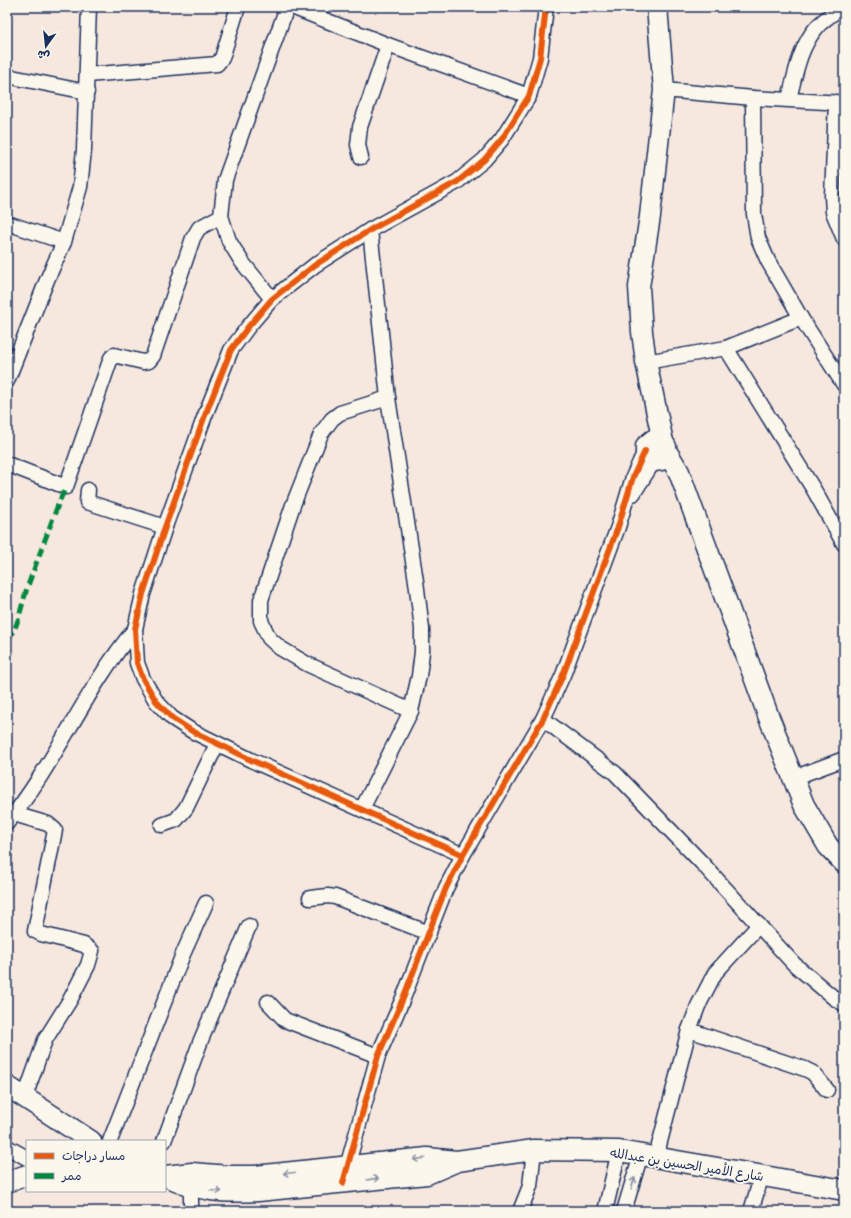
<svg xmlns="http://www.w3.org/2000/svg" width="851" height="1218" font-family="'Indie Flower','Playpen Sans Arabic',sans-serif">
<rect width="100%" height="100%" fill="#f7e8df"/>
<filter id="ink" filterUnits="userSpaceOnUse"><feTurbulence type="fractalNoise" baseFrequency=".025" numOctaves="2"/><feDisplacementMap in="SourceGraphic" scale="8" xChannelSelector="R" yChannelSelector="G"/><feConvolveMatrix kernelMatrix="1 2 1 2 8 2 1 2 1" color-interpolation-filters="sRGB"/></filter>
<g filter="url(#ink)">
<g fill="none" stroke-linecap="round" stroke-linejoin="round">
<defs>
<g id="street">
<polyline points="292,7 388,45 529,96"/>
<polyline points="87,75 217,64 222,58 238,7"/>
<polyline points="7,76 87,92"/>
<polyline points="664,90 753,98 844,103"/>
<polyline points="753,98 754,214 758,238 768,261 801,318 844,385"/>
<path d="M789 99C795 75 800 46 817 27 824 19 834 13 842 7"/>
<polyline points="836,102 832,196 833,212 844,239"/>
<polyline points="361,157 358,145 360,127 388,45"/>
<polyline points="7,223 64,242"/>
<polyline points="272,299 242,262 229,241 221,216 225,180 287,7"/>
<polyline points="726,348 814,490 844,544"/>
<polyline points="646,362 726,348 801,318"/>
<polyline points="7,381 47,280 64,242 80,187 84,150 89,7"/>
<polyline points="388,398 340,413 332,419 321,434 293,505 261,600 261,621 269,638 280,648 307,664 411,711"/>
<polyline points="7,464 66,487 111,358 114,355 143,362 149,361 153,356 193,238 199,228 221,216"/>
<polyline points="88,490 87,502 165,527"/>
<polyline points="633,494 654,461"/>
<polyline points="543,719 615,773 701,862 794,964 834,998 844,1004"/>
<polyline points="793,778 844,759"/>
<polyline points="362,809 411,711 419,676 422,652 422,629 416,581 388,398 370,230"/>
<polyline points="14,814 48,824 55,830 35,931 41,934 84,945 92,951 88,965 70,1000 45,1040 25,1097"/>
<path d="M7 823C56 763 85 689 135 629"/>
<polyline points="162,825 176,820 186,808 217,744"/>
<polyline points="463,855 251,760 192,731 172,718 156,701 143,679 137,663 135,629 143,594 165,527 204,418 231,350 248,327 272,299 315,265 370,230 457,182 484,160 502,139 529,96 540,58 546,7"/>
<polyline points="310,898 328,896 335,897 429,933"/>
<polyline points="268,1002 285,1020 378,1056"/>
<polyline points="689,1030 805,1069 813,1073 827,1090"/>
<polyline points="110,1141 183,954 206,903"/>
<polyline points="164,1141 201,1040 249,926"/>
<polyline points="7,1147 27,1158"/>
<polyline points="656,1157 689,1030 698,1006 715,973 759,925"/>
<polyline points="345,1174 378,1056 404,996 446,888 463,855 543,719 563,675 618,527 633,477 645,451"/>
<polyline points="191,1211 191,1177"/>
<polyline points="520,1211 530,1186 534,1150"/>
<polyline points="605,1211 619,1151"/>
<polyline points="624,1211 641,1154"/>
<polyline points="751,1211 762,1175"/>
</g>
<g id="secondary">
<polyline points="657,7 664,90 650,216 639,287 642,332 646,362 663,442"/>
<polyline points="667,452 661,460 654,461 646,456 646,446 653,440 663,442 666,447 667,452 679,472 768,715 804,805 828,846 844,863"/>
<polyline points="7,1086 91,1141"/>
<polyline points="165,1176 192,1173 229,1176 255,1176 427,1158 457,1161 534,1150 619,1151 844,1190"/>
<path d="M168 1177C201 1191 221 1193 258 1191L427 1174 455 1162"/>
<polyline points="7,1182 27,1175"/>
</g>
</defs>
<use href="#street" stroke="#1b2f5e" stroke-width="17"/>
<use href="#secondary" stroke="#1b2f5e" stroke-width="23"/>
<use href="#street" stroke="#fbf7ec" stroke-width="14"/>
<use href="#secondary" stroke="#fbf7ec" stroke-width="20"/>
<polyline stroke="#00873e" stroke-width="5" stroke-dasharray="10 5" stroke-linecap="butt" points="7,640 14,631 18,620 27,588 59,502 66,487"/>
<defs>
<g id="cycleway">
<polyline points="463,855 251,760 192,731 172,718 156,701 143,679 137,663 135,629 143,594 165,527 204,418 231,350 248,327 272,299 315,265 370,230 457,182 484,160 502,139 529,96 540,58 546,7"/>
<polyline points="343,1183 378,1056 404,996 446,888 463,855 543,719 563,675 618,527 633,477 645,451"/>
</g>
</defs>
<use href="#cycleway" stroke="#fbf7ec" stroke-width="8"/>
<use href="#cycleway" stroke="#e8590c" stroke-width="6"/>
</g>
<defs><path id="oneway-shaft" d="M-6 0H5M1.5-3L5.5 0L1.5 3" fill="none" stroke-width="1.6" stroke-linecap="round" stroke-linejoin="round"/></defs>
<g stroke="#8b93a5">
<use href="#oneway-shaft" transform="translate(419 1159) rotate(173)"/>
<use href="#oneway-shaft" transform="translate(289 1173) rotate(175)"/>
<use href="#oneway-shaft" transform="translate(373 1179) rotate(-8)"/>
<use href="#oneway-shaft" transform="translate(633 1183) rotate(-73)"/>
<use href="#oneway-shaft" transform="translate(216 1191) rotate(5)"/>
</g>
</g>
<g text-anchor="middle" stroke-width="4" stroke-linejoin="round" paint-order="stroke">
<g font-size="13" fill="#1b2f5e" stroke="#fbf7ec">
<text transform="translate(687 1164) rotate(9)" y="5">شارع الأمير الحسين بن عبدالله</text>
</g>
</g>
<rect width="851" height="1218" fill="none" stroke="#fbf7ec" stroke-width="24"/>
<rect x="12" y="12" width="827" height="1194" fill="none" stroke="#1b2f5e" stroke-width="1.5" filter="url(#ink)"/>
<rect x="26" y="1140" width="140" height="52" fill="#fbf7ec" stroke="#a1a7b3"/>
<rect x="34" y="1153" width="20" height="6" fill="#e8590c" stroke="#a1a7b3"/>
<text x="62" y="1160" font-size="12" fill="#1b2f5e">مسار دراجات</text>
<rect x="34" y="1173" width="20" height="6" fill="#00873e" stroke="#a1a7b3"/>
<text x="62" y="1180" font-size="12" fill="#1b2f5e">ممر</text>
<g transform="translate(46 46) rotate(195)" stroke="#fbf7ec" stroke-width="3" paint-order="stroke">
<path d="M0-3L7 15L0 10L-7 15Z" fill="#1b2f5e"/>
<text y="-6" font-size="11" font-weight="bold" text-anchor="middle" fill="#1b2f5e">ش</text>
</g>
</svg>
